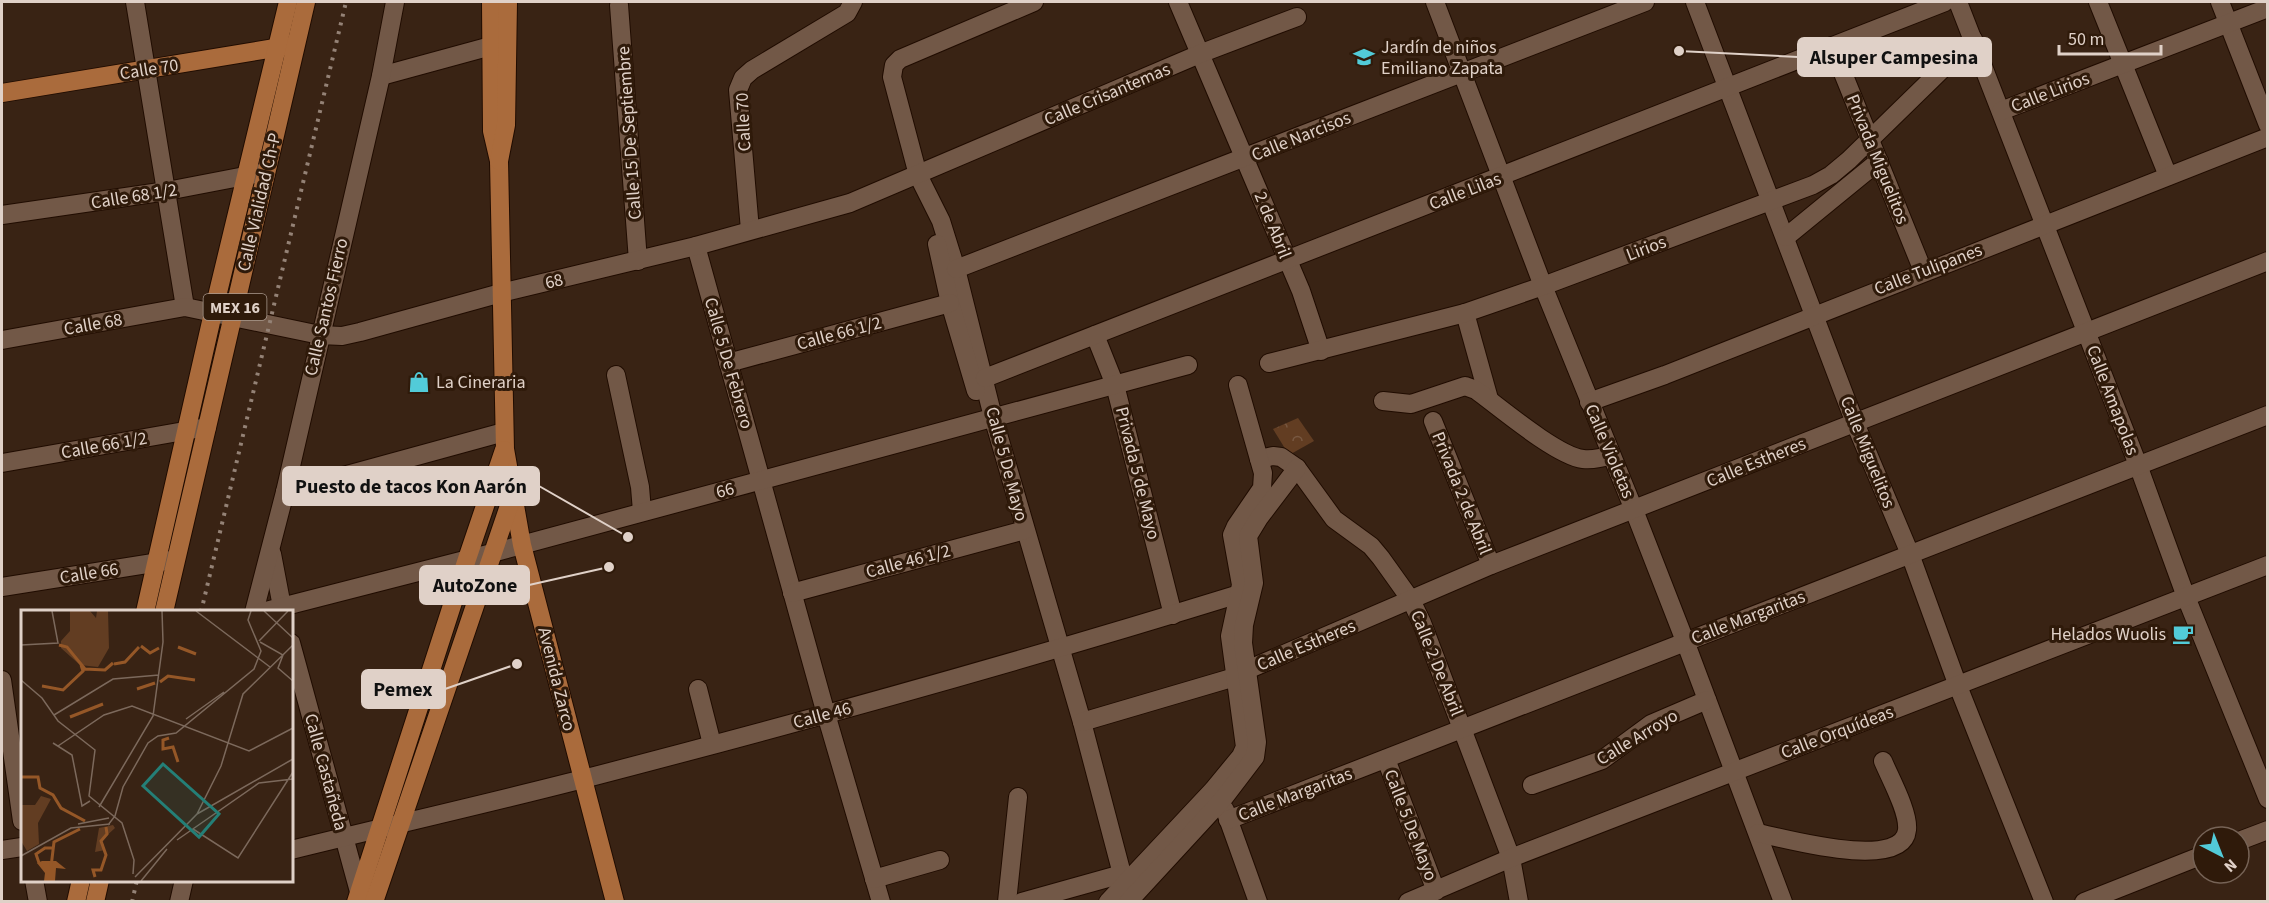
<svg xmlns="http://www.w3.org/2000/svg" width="2269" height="903" font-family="'Source Sans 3',sans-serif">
<defs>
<pattern id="park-crowns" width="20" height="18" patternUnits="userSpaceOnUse" patternTransform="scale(1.5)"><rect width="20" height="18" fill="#623d22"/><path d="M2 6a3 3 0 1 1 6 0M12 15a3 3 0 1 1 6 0" fill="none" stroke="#785841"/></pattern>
</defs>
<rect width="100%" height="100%" fill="#392314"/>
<polygon fill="url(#park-crowns)" points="1298,418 1314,441 1289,455 1273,429"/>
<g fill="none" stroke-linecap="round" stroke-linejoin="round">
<defs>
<g id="minor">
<polyline points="135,2 185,307"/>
<polyline points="1034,2 900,59 894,65 892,77 918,175 941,221 956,269 993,417 1082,722 1122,874"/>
<polyline points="1178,2 1301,291 1321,351"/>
<polyline points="1435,2 1543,286 1634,510 1685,641 1783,902"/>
<polyline points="1695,2 1855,423 1910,554 1958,686 2044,902"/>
<polyline points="1958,2 2138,465 2186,597 2268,799"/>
<polyline points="2098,2 2168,176"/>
<polyline points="2220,2 2268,125"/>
<polyline points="619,5 638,261"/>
<polyline points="1832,46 1923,271"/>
<polyline points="381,76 491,46"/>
<polyline points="2001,111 2268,8"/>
<polyline points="2,215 167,191 266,172"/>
<polyline points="750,230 738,90 743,78 752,70 847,13 853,2"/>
<polyline points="1786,237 1879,161"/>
<polyline points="937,244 950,303 976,391"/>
<polyline points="696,246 826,714 881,902"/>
<polyline points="956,269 1645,2"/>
<polyline points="1465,313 1489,399"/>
<polyline points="1095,335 1115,385 1173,615"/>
<polyline points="2,340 185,307 320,335 342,336 360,332 501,293 696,246 850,203 1202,53 1297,17"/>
<polyline points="728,363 950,303"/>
<polyline points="1269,363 1465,313 1543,286 1813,185 1831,175 1849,160 1973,39"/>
<polyline points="616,375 640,487 642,511"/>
<polyline points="985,378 1945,2"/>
<path d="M1383 401 1411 404 1465 386 1476 390C1499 407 1557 456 1583 459 1593 460 1602 458 1611 455"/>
<polyline points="1589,402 1665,375 2268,137"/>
<polyline points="1433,421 1491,565"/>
<polyline points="1259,459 1273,456 1281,457 1297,468 1334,519 1371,546 1381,558 1411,600 1422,623 1511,858 1519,902"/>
<polyline points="2,463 207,427"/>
<polyline points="285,492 504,432"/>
<polyline points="272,554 283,612"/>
<polyline points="2,587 172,560"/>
<polyline points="792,593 1025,530"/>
<polyline points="254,612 285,492 381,76 395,2"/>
<polyline points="262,612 492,553 1188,365"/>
<polyline points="291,643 361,899"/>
<polyline points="1247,670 1491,565 2268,261"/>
<polyline points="2,680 22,821"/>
<polyline points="698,689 712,744"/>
<polyline points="1082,722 1235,677"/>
<polyline points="1386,759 1436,891"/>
<polyline points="1532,785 1602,760 1651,724 1707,700"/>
<polyline points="1225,810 1258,902"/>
<polyline points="1228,820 2268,415"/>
<path d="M1758 833C1783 838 1903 872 1907 830 1909 812 1890 778 1883 761"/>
<polyline points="2239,841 2268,830"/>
<polyline points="2,850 22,847"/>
<path d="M291 850C388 826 486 804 583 779 803 722 1022 661 1239 594"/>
<polyline points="874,879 940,860"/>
<polyline points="34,880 38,902"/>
<polyline points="179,902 184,880"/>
<polyline points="1007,902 1018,797"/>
<polyline points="1022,902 1122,874 1131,877"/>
<polyline points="1108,902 1213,790 1241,756 1245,747 1230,636 1241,585 1232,535 1236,526 1262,488 1263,473 1238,385"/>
<polyline points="1128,902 1223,799 1255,757 1257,742 1243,643 1244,625 1254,583 1248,536 1259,518 1297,468"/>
<polyline points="1408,902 1511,858 2268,565"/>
<polyline points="2084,902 2203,855"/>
</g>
<g id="major">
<polyline points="491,2 492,131 499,161 505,449 522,545 615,902"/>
<polyline points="2,93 287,46"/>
<polyline points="499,161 506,125 508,2"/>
<polyline points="145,612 213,313 288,2"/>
<polyline points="164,612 306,2"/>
<polyline points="76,902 81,880"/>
<polyline points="95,902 100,880"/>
<polyline points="356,902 467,559 504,450"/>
<polyline points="374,902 512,497"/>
</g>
</defs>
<use href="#minor" stroke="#200c01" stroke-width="20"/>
<use href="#major" stroke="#200c01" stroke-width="20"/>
<use href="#minor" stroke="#725847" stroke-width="18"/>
<use href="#major" stroke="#aa6b3c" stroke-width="18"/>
<g stroke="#948276" stroke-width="4" stroke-dasharray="3 6" stroke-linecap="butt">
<polyline points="201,612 346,2"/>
<polyline points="132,902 137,880"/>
</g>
</g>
<defs>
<symbol id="school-bare" viewBox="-9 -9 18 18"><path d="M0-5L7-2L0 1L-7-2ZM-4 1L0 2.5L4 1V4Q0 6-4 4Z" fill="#52cbd8" stroke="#2f1a0a" stroke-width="2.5" paint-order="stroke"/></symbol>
<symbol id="shop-bare" viewBox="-9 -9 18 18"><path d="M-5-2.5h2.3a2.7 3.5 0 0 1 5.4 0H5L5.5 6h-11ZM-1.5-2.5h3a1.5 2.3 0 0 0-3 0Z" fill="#52cbd8" stroke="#2f1a0a" stroke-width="2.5" paint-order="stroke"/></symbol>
<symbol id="cafe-bare" viewBox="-9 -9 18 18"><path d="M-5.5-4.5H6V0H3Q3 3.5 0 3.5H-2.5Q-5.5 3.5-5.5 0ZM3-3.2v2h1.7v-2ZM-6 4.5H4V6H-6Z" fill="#52cbd8" stroke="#2f1a0a" stroke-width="2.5" paint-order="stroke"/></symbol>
</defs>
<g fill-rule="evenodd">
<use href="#school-bare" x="1349" y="42" width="30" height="30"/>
<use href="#shop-bare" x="404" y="367" width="30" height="30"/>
<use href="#cafe-bare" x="2168" y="619" width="30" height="30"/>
</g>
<g text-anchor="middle" stroke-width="6" stroke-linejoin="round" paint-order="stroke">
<rect fill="#2f1a0a" stroke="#ab9a8f" stroke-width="1.5" x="203.5" y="294" width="63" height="26" rx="4.5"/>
<g font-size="16" font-weight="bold" fill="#e0d1c8">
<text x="235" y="313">MEX 16</text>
</g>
<g font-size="18" fill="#e0d1c8" stroke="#2f1a0a" text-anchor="start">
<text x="1381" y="53">Jardín de niños<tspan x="1381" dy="21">Emiliano Zapata</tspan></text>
<text x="436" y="388">La Cineraria</text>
<text x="2166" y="640" text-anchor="end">Helados Wuolis</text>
</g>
<g font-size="18" fill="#e0d1c8" stroke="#2f1a0a">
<text transform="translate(149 69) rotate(-9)" y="6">Calle 70</text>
<text transform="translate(2050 92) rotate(-21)" y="6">Calle Lirios</text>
<text transform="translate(1107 94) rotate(-23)" y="6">Calle Crisantemas</text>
<text transform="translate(743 122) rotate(-93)" y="6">Calle 70</text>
<text transform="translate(629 133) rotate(-94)" y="6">Calle 15 De Septiembre</text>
<text transform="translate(1301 136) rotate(-22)" y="6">Calle Narcisos</text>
<text transform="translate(1878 159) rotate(68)" y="6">Privada Miguelitos</text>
<text transform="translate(1465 191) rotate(-21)" y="6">Calle Lilas</text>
<text transform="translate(134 196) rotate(-9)" y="6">Calle 68 1/2</text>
<text transform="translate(259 202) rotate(-77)" y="6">Calle Vialidad Ch-P</text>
<text transform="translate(1273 225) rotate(68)" y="6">2 de Abril</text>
<text transform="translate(1646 248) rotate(-21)" y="6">Lirios</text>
<text transform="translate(1928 269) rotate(-21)" y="6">Calle Tulipanes</text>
<text transform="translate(554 281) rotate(-13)" y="6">68</text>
<text transform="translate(326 307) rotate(-77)" y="6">Calle Santos Fierro</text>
<text transform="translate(93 324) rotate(-10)" y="6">Calle 68</text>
<text transform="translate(839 333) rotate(-15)" y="6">Calle 66 1/2</text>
<text transform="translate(729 363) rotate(74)" y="6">Calle 5 De Febrero</text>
<text transform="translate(2113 400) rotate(69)" y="6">Calle Amapolas</text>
<text transform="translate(104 445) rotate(-10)" y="6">Calle 66 1/2</text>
<text transform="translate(1610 451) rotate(67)" y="6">Calle Violetas</text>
<text transform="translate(1868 452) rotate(68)" y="6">Calle Miguelitos</text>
<text transform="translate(1756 462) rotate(-22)" y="6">Calle Estheres</text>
<text transform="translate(1007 464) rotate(75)" y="6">Calle 5 De Mayo</text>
<text transform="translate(1138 473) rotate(76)" y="6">Privada 5 de Mayo</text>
<text transform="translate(725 490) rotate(-14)" y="6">66</text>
<text transform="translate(1462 493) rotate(68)" y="6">Privada 2 de Abril</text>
<text transform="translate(908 561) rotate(-15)" y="6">Calle 46 1/2</text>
<text transform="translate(89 573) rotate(-9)" y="6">Calle 66</text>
<text transform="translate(1748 617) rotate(-21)" y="6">Calle Margaritas</text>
<text transform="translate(1306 645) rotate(-23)" y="6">Calle Estheres</text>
<text transform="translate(1437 663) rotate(68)" y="6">Calle 2 De Abril</text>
<text transform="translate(557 679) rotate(76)" y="6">Avenida Zarco</text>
<text transform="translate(822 715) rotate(-15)" y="6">Calle 46</text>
<text transform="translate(1837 732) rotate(-21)" y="6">Calle Orquídeas</text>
<text transform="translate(1637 737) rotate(-31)" y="6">Calle Arroyo</text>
<text transform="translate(326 772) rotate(75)" y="6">Calle Castañeda</text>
<text transform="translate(1295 794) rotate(-21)" y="6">Calle Margaritas</text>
<text transform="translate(1411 825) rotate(69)" y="6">Calle 5 De Mayo</text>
</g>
</g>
<g transform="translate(21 610)">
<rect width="272" height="272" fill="#392314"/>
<path d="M49 1H69L75 8 76 1H87L88 38 77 57 59 55 40 38V31L49 21Z" fill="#623d22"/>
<path d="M20 186 30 189 17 213 18 234 6 241 0 231V195H14ZM92 215 94 218 81 230 84 240 74 242 78 218Z" fill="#623d22"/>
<path d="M21 251H35L45 259 35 258 34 271H23L24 263 16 253Z" fill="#955727"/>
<path fill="none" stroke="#955727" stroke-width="3" d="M38 35 46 37 64 59 84 60 92 53M120 36 129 43 138 38M157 37 175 44M93 54 104 52 118 37M139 72 147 66 174 70M21 76 42 80 62 61 60 55M116 79 134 73M49 107 82 94M148 128 142 130V139L152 137 157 152M0 167H17L19 178 32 185 40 198 64 211M18 253 15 244 24 238H32M30 257 33 232 59 219M74 267 72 260H80L85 245 80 231 86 224 85 217"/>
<path fill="none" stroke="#7c695c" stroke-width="1.5" d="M175 1 249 57M243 1 272 28M238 31 267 1M239 32 262 45 257 58 272 71M0 35 37 33 31 1M0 70 21 88 37 111 74 140 68 186 101 213 113 250 112 264M33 105 92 69 138 65M165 109 203 82M32 133 51 145 61 196 69 191M37 136 83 105 111 96 228 141 272 118M78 197 132 106 142 32 141 1M176 204 272 149M57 214 88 208M87 215 94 206 102 177 127 133 137 126 155 123 233 59 240 41 227 10 230 1M172 219 217 248 272 162M156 230 238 173 272 169M0 246 50 218 89 214M114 267 176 204 200 156 222 84 272 35M120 271 146 239"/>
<path fill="#247f77" fill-opacity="0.15" stroke="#247f77" stroke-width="3" d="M142 154 198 204 178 227 122 176Z"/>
<rect width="272" height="272" fill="none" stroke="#e0d1c8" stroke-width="3"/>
</g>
<path fill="none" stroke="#e0d1c8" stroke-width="2" d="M1679 51L1798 57M628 537L539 486M609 567L529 585M517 664L445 689"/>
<g fill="#e0d1c8" stroke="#2f1a0a" stroke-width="2">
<circle cx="1679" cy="51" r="6"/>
<circle cx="628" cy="537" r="6"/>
<circle cx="609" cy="567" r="6"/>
<circle cx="517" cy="664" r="6"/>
</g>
<g fill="#e0d1c8" stroke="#e0d1c8" stroke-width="2">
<rect x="1798" y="38" width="193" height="38" rx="6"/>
<rect x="283" y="467" width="256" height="38" rx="6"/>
<rect x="420" y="566" width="109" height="38" rx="6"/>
<rect x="362" y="670" width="83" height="38" rx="6"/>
</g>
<g font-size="20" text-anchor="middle" font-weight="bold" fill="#111">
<text x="1894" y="64">Alsuper Campesina</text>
<text x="411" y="493">Puesto de tacos Kon Aarón</text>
<text x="475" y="592">AutoZone</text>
<text x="403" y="696">Pemex</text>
</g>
<rect width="2269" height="903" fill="none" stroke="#e0d1c8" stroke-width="6"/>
<g transform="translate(2221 855) rotate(138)"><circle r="28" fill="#2f1a0a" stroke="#766356" stroke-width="1.5"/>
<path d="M0-4.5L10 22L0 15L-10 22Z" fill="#52cbd8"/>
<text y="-9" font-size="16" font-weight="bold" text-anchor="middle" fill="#e0d1c8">N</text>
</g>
<path d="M2059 45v9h102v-9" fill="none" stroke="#e0d1c8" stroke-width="3"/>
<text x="2068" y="45" font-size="18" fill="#e0d1c8" stroke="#2f1a0a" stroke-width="4.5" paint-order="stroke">50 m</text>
</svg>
